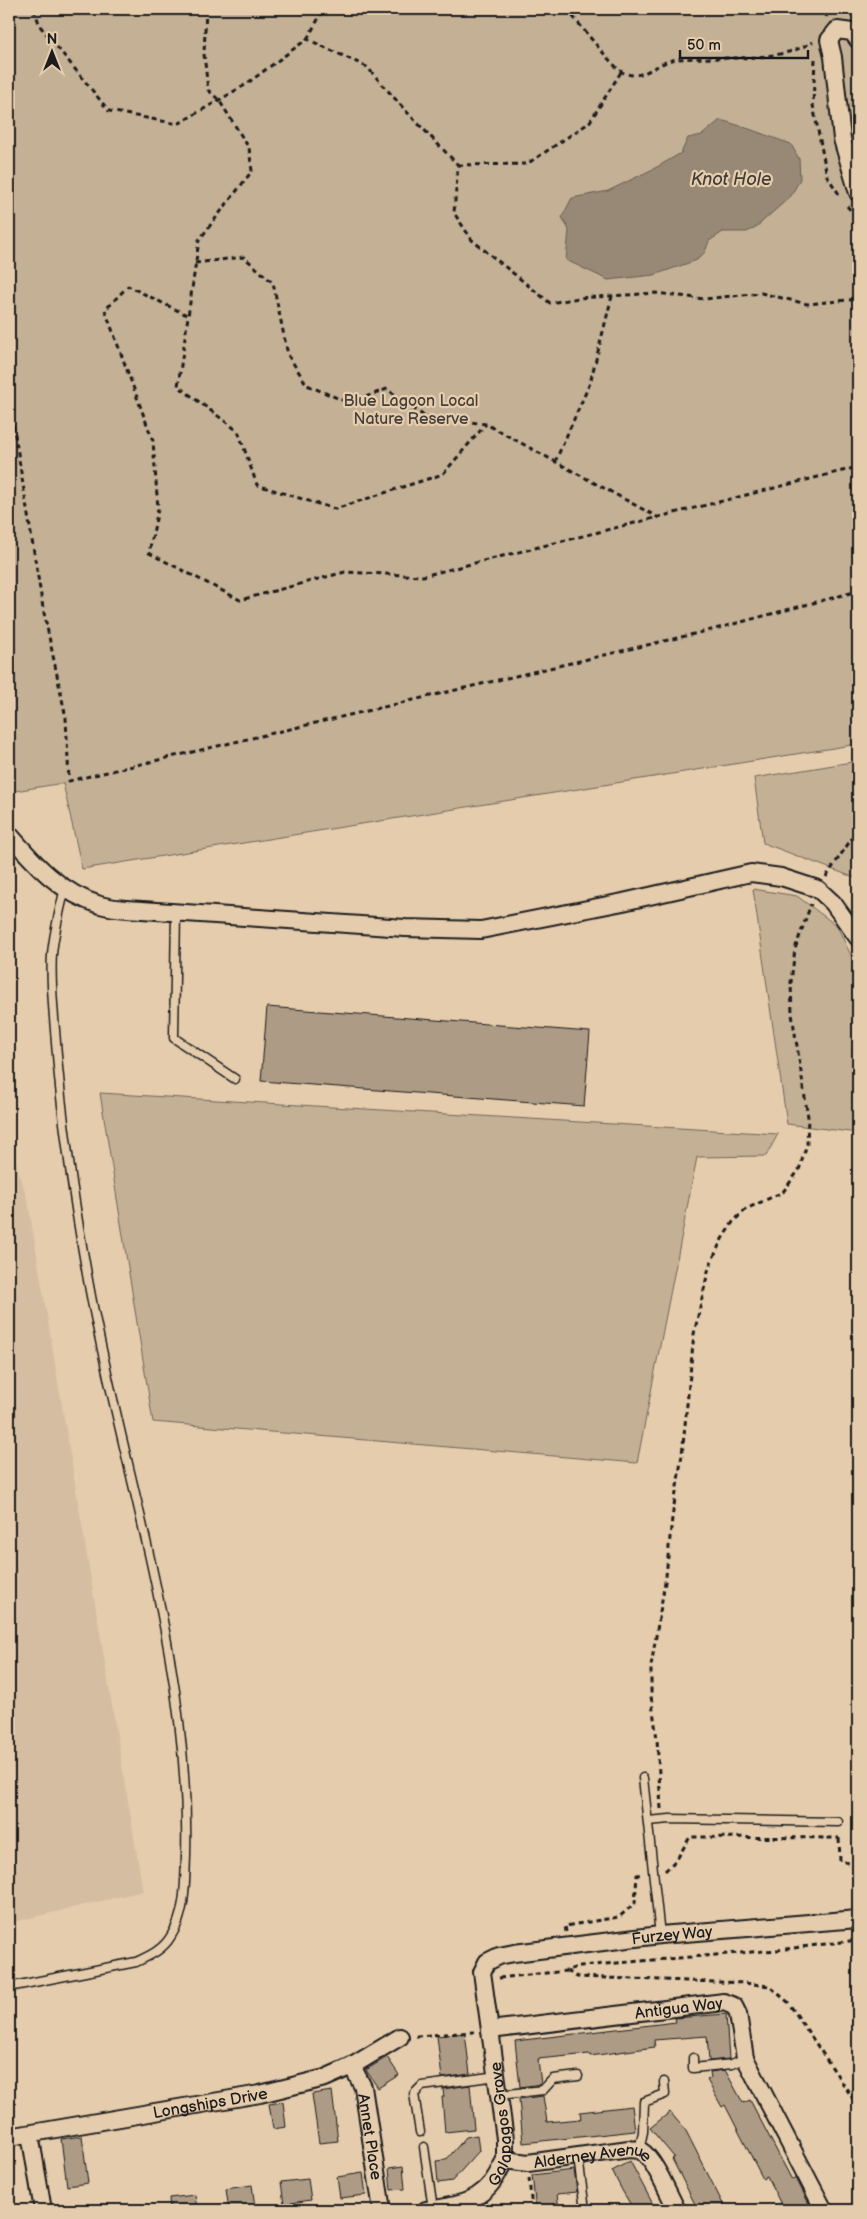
<svg xmlns="http://www.w3.org/2000/svg" width="867" height="2219" font-family="'Balsamiq Sans',sans-serif">
<rect width="100%" height="100%" fill="#e5ccad"/>
<filter id="ink" filterUnits="userSpaceOnUse"><feTurbulence type="fractalNoise" baseFrequency=".02" numOctaves="2"/><feDisplacementMap in="SourceGraphic" scale="10" xChannelSelector="R" yChannelSelector="G"/><feConvolveMatrix kernelMatrix="1 2 1 2 8 2 1 2 1" color-interpolation-filters="sRGB"/></filter>
<g filter="url(#ink)">
<polygon fill="#d4bda1" points="9,1139 28,1202 143,1891 9,1923"/>
<g fill="#c4b095" stroke="#706658">
<polygon points="9,9 858,9 858,744 82,869 63,783 9,792"/>
<polygon points="858,761 858,879 763,843 754,778"/>
<polygon points="753,889 797,896 837,926 858,970 858,1133 787,1124"/>
<polygon points="100,1093 778,1134 766,1156 697,1157 637,1463 153,1422"/>
</g>
<path fill="#988976" stroke="#665d52" d="M720 120C744 126 767 136 791 144L799 159 800 179 791 196 754 229 746 232H723L709 241 705 252 697 260 654 275 608 280 566 260 569 230 562 217 572 198 608 191 657 167 681 153 688 138 702 135Z"/>
<g fill="#ad9b85" stroke="#1c1c1c">
<polygon points="267,1007 590,1032 584,1106 261,1081"/>
<polygon points="726,2014 729,2059 709,2061 707,2036 654,2040 655,2047 590,2056 589,2054 538,2059 541,2084 520,2087 515,2041 676,2022 675,2018"/>
<polygon points="465,2033 470,2074 442,2078 437,2036"/>
<polygon points="387,2057 399,2075 378,2088 366,2070"/>
<polygon points="725,2070 743,2103 750,2100 792,2180 796,2178 810,2206 802,2210 784,2210 767,2177 763,2179 725,2105 722,2107 707,2080 711,2078 710,2072"/>
<polygon points="470,2085 474,2129 445,2132 442,2097 444,2097 443,2089"/>
<polygon points="332,2091 338,2141 319,2143 312,2094"/>
<polygon points="543,2096 547,2122 581,2119 580,2112 632,2106 635,2131 523,2143 519,2099"/>
<polygon points="283,2102 286,2127 273,2129 269,2104"/>
<polygon points="670,2112 686,2131 726,2210 698,2210 672,2159 674,2157 650,2128"/>
<polygon points="477,2135 479,2151 452,2181 438,2183 436,2161 446,2160 466,2137"/>
<polygon points="82,2136 88,2183 67,2186 61,2139"/>
<polygon points="630,2161 656,2210 634,2210 623,2192 612,2171"/>
<polygon points="403,2166 405,2189 391,2190 389,2168"/>
<polygon points="574,2170 577,2192 557,2194 559,2210 536,2210 532,2175"/>
<polygon points="363,2173 366,2195 340,2198 337,2177"/>
<polygon points="308,2179 311,2200 284,2204 281,2182"/>
<polygon points="252,2185 255,2207 229,2210 226,2189"/>
<polygon points="195,2195 197,2210 170,2210 169,2198"/>
</g>
<g fill="none" stroke-linecap="round" stroke-linejoin="round">
<defs>
<g id="lane">
<polyline points="176,912 174,1038 235,1079"/>
<polyline points="643,1778 660,1935"/>
<polyline points="648,1821 670,1819 838,1822"/>
<path d="M9 1987 136 1962C149 1956 163 1950 171 1936 186 1913 185 1882 186 1855 191 1659 122 1471 88 1280 74 1202 62 1122 56 1043 54 1014 50 983 52 954 54 932 60 909 65 888"/>
<polyline points="693,2058 693,2068 732,2064 745,2058"/>
<polyline points="499,2095 543,2090 553,2079 578,2076"/>
<polyline points="420,2132 414,2094 422,2086 497,2076"/>
<polyline points="424,2147 433,2209"/>
<polyline points="639,2150 643,2132 644,2102 665,2094 664,2082"/>
<polyline points="578,2157 585,2210"/>
</g>
<g id="street">
<polyline points="858,40 852,32 837,30 829,40 833,57 842,139 858,193"/>
<path d="M9 834C34 863 60 893 100 905 113 909 128 909 142 910L405 928 481 930 623 902 751 873 781 877 818 889 833 903 858 938"/>
<path id="s1" d="M490 2030 724 2002 734 2006 738 2014 745 2058 824 2210"/>
<path id="s2" d="M352 2066 363 2087 382 2210"/>
<polyline points="30,2134 43,2210"/>
<path id="s3" d="M9 2137 260 2094 325 2078 352 2066 400 2037"/>
<path id="s4" d="M505 2160 528 2163 629 2149C633 2150 638 2149 641 2151 655 2159 669 2196 677 2210"/>
<path id="s5" d="M426 2210C456 2206 483 2202 498 2173 500 2168 504 2163 505 2159 505 2152 505 2145 505 2139L482 1972 487 1962 499 1956 514 1953 660 1935 858 1919"/>
</g>
</defs>
<use href="#lane" stroke="#1c1c1c" stroke-width="11"/>
<use href="#street" stroke="#1c1c1c" stroke-width="20"/>
<g stroke="#1c1c1c" stroke-width="3" stroke-dasharray="5 4" stroke-linecap="butt">
<polyline points="34,9 40,26 109,111 178,124 245,85 307,39 367,67 406,111 458,165 454,213 472,240 550,303 579,298 657,293 704,299 761,293 807,304 858,299"/>
<polyline points="206,9 204,54 208,90 219,100 249,148 252,171 199,240 178,386 238,431 257,485 335,509 443,474 486,424"/>
<path d="M567 9C575 19 614 68 622 72 643 83 658 60 678 59 721 56 775 64 813 42"/>
<polyline points="826,17 829,9"/>
<polyline points="307,39 324,9"/>
<polyline points="815,59 813,105 827,176 841,197"/>
<polyline points="458,165 527,164 589,123 621,72"/>
<polyline points="847,206 858,219"/>
<polyline points="195,263 244,257 273,283 288,355 307,385 349,403 387,389 424,416 486,424 659,518"/>
<polyline points="187,315 128,286 105,310 153,441 158,509 149,553 240,600 345,572 423,576 858,467"/>
<polyline points="9,398 43,608 66,718 69,781 711,630 858,591"/>
<polyline points="555,462 590,383 612,296"/>
<polyline points="826,877 858,829"/>
<polyline points="661,1809 657,1739 651,1696 651,1666 666,1576 672,1518 682,1455 694,1334 709,1267 722,1239 733,1222 746,1209 783,1192 799,1170 807,1144 808,1117 792,1014 791,982 795,949 811,904"/>
<polyline points="839,1838 840,1861 858,1865"/>
<polyline points="665,1871 677,1859 690,1837 839,1838"/>
<polyline points="566,1932 565,1926 619,1917 635,1903 637,1875 643,1874"/>
<polyline points="567,1971 577,1977 745,1983 769,1986 788,2002 858,2106"/>
<polyline points="499,1978 566,1971 580,1966 777,1950 858,1940"/>
<polyline points="416,2036 474,2032"/>
<polyline points="529,2178 532,2210"/>
</g>
<use href="#lane" stroke="#e5ccad" stroke-width="8"/>
<use href="#street" stroke="#e5ccad" stroke-width="16"/>
</g>
</g>
<g text-anchor="middle" stroke-width="4.5" stroke-linejoin="round" paint-order="stroke">
<g font-size="16" fill="#46413a" stroke="#e5ccad">
<text x="411" y="406">Blue Lagoon Local<tspan x="411" dy="18">Nature Reserve</tspan></text>
</g>
<g font-size="16" fill="#1c1c1c" stroke="#e5ccad">
<text dy="6" stroke="none"><textPath href="#s5" startOffset="488">Furzey Way</textPath></text>
<text dy="6" stroke="none"><textPath href="#s1" startOffset="190">Antigua Way</textPath></text>
<text dy="6" stroke="none"><textPath href="#s3" startOffset="204">Longships Drive</textPath></text>
<text dy="6" stroke="none"><textPath href="#s5" startOffset="135">Galapagos Grove</textPath></text>
<text dy="6" stroke="none"><textPath href="#s2" startOffset="74">Annet Place</textPath></text>
<text dy="6" stroke="none"><textPath href="#s4" startOffset="89">Alderney Avenue</textPath></text>
</g>
<g font-size="18" font-style="italic" fill="#413d37" stroke="#e5ccad">
<text x="731" y="185">Knot Hole</text>
</g>
</g>
<rect width="867" height="2219" fill="none" stroke="#e5ccad" stroke-width="30"/>
<rect x="15" y="15" width="837" height="2189" fill="none" stroke="#1c1c1c" stroke-width="2" filter="url(#ink)"/>
<g transform="translate(52 52)" stroke="#e5ccad" stroke-width="4" paint-order="stroke">
<path d="M0-4L9 19L0 12L-9 19Z" fill="#1c1c1c"/>
<text y="-8" font-size="14" font-weight="bold" text-anchor="middle" fill="#1c1c1c">N</text>
</g>
<path d="M680 50v8h128v-8" fill="none" stroke="#1c1c1c" stroke-width="2.5"/>
<text x="687" y="50" font-size="15" fill="#1c1c1c" stroke="#e5ccad" stroke-width="4" paint-order="stroke">50 m</text>
</svg>
